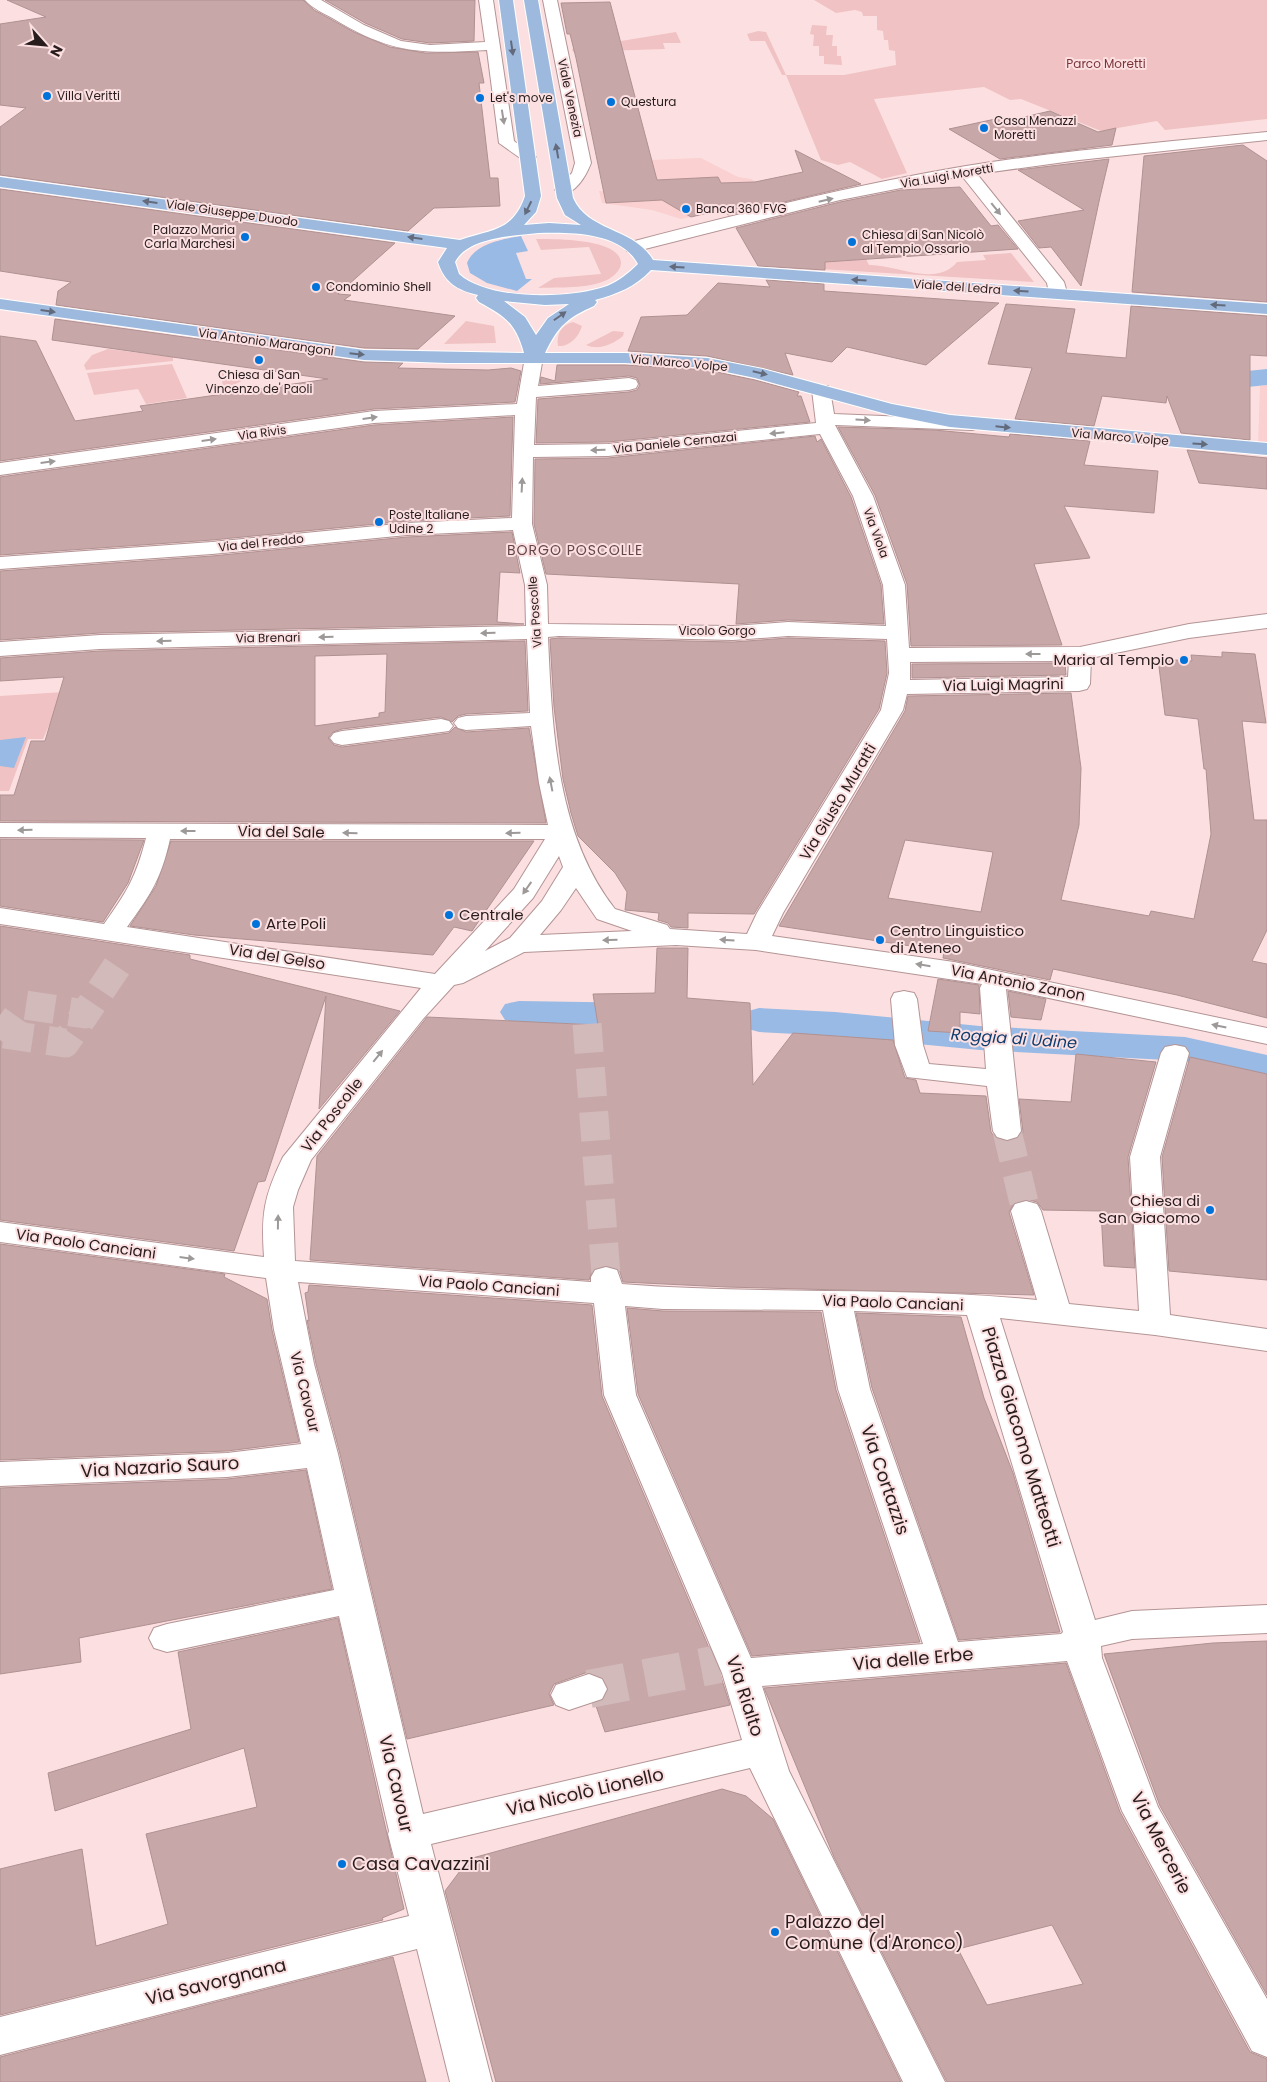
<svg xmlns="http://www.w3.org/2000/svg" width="1267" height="2082" font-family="Poppins,sans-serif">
<rect width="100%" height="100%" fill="#fce0e1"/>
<g fill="#fad0d1">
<polygon points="701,158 738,177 751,179 783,197 681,219 652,210 602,203 599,191 603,191 598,162"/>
<polygon points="1267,385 1267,444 1258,443 1260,386"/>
</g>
<g fill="#f0c2c3">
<polygon points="814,0 1267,0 1267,119 1165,130 1157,121 1101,131 1021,99 1010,100 984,87 874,99 907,173 882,179 850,162 838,165 821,160 786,75 782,75 765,41 750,41 747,34 758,31 766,32 786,75 844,75 896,65 895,51 889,50 888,40 884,40 883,31 877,30 877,16 863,16 862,12 855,10 836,13"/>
<polygon points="812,25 827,26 826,35 833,35 832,46 837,46 837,56 841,56 842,65 824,64 824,56 819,56 819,46 813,46 814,35 810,34"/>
<polygon points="676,32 681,43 663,43 665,49 573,52 572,49"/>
<path d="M536 239C553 239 620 238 621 263 621 270 613 277 607 280 587 289 560 287 538 288L554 278 601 274 589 247 541 250Z"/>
<path d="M1011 253 1034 282 771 266 866 259 869 265C895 264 936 288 957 262L986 260 983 255Z"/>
<polygon points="466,321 494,326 496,343 444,344"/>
<path d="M573 322 582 326C579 337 569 347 558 346 556 335 561 325 573 322Z"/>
<path d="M613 331 624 332 623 336C613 344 599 351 586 345Z"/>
<polygon points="108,349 173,357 173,361 86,370 84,365 92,355"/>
<polygon points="172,364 187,398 146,404 138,389 94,395 87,373"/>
<polygon points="221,368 246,379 223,390"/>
<polygon points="64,692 43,739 28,739 9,791 0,791 0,696"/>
</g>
<g fill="#99bae4">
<path d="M521 236 528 251 516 253 526 279H532L517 291 487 283 470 273 467 263C475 243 503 239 521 236Z"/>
<polygon points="26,737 14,768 0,766 0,740"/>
</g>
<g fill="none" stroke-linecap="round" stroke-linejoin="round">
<g fill="#99bae4" fill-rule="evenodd">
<polygon points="1267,369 1267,385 1198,392 1189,390 1185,384 1189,378 1198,376"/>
<polygon points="519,1001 649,1003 663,1006 668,1014 663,1022 649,1025 519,1023 505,1020 500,1012 505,1004"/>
<polygon points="759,1008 835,1012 980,1026 1185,1037 1267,1055 1267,1079 1185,1061 980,1050 835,1036 759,1032 745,1028 740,1020 745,1012"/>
</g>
</g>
<g fill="#c7a7a8" stroke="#b09192" fill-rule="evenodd">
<polygon points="7,0 303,0 314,10 354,32 390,47 425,53 478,52 484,83 479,83 490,178 498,178 500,206 434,208 408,231 0,175 0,127 26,108 0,105 0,24 46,17"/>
<polygon points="325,0 475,0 474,41 430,43 402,39 365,23"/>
<polygon points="610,2 657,180 718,177 721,183 755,182 803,172 795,150 861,184 728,215 724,209 691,217 662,200 606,203 576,58 570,34 567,34 561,3"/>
<polygon points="1050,111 1098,132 1116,128 1112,145 1000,159 949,129 1000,118 1007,121"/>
<polygon points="1243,145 1267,161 1267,302 1132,292 1144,156"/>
<polygon points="1109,159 1100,197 1081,286 1051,247 1039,248 1018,221 1084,210 1018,170"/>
<polygon points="960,187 991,226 998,225 1018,249 825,262 825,270 758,266 736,228 840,202 901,190"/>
<polygon points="0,189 395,243 338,294 351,295 344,300 455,316 418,349 364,348 56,305 58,291 71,282 0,271"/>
<polygon points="766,280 824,284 824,291 999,303 926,365 847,347 832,362 785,353 793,375 707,356 628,351 641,317 687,315 718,283 770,287"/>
<polygon points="1006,304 1075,309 1066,353 1126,358 1131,306 1267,316 1267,356 1250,355 1250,440 1181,433 1167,396 1166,403 1102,396 1094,426 1015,419 1032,368 988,364"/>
<polygon points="55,319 364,362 403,363 398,368 488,370 511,368 521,371 515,402 374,409 0,461 0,336 36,341 75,421 143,411 140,406 328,379 52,340"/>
<polygon points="557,365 625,365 707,370 755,380 799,392 797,396 801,396 810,422 608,442 536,443 538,399 629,392 637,390 640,385 637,378 629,376 540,384 541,377 555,381"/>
<polygon points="513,417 510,516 407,521 212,540 0,555 0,477 374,425"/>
<polygon points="838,427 934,430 1009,437 1010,434 1090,441 1084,465 1158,471 1154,513 1064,506 1090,558 1034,564 1062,645 911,646 907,584 875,495"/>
<polygon points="815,436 817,442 821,439 851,497 881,585 884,624 788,620 736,624 739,584 546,574 534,524 535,459 608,458"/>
<polygon points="1187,450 1267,458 1267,489 1199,483"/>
<polygon points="512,532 520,573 500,572 497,622 524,624 100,633 0,640 0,571 212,556 407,537"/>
<polygon points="559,638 733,642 788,638 885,641 887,673 879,709 754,914 688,913 688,928 671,927 668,923 658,920 659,913 625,910 627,892 615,873 578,836 571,813 563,779 554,707 550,639"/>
<path d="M525 641 528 711 466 714 458 716 452 722 441 717 342 729 333 732 328 738 334 745 342 747 449 733 455 727 466 732 529 728 546 823 0 821V795H14L31 741H45L64 677 0 681V658L100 651ZM387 654 385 712 379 713V717L315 726V656Z"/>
<path d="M1222 652 1255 654 1266 723 1242 721 1254 820H1267V930L1252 961 1267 964V1018L1177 995 1053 969 1050 980 943 958 944 951 779 926 905 711 908 696 1071 693 1081 768 1079 825 1061 900 1149 916 1151 911 1194 919 1211 834 1206 769H1204L1198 719 1165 715 1158 659 1192 661 1191 655 1222 657ZM905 840 993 852 981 912 888 898Z"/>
<polygon points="1065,663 1066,675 912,678 912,664"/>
<polygon points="0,839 144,840 128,883 103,922 0,906"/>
<polygon points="171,841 534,841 472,931 454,927 433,955 194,935 130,926 156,886"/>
<polygon points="0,926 190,955 190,959 400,1011 319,1109 326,996 265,1181 258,1182 234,1251 0,1220"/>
<polygon points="657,948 688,948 687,998 750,1003 753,1085 793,1033 893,1040 905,1078 916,1080 920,1093 986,1096 991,1132 996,1139 1008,1142 1018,1139 1023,1132 1019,1099 1071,1102 1076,1054 1156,1062 1128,1157 1135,1268 1104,1266 1101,1211 1043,1210 1037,1202 1026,1199 1015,1202 1009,1212 1034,1295 726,1287 623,1282 619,1269 606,1265 593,1269 589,1280 310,1260 317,1156 427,1017 598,1025 593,994 655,993"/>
<polygon points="938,979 979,985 980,1014 960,1012 960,1033 928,1031"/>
<polygon points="1008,991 1046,999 1041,1020 1011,1017"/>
<polygon points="1190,1057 1267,1074 1267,1280 1169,1271 1162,1157"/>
<polygon points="0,1244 225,1274 224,1277 267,1299 272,1330 299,1442 227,1451 0,1460"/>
<polygon points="309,1285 592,1305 602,1396 720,1674 730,1705 605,1732 595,1703 604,1700 609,1688 603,1677 588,1672 554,1684 549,1694 554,1705 407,1739 340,1454 316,1364 307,1320 309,1321 305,1293 308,1292"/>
<polygon points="627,1308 663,1311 821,1312 836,1390 920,1642 752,1656 638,1394"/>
<polygon points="856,1313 961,1317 984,1398 1013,1473 1060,1632 959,1640 872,1388"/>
<polygon points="306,1470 332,1589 79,1638 81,1662 0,1674 0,1488 227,1479"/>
<polygon points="338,1618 404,1909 382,1918 383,1920 0,2015 0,1869 82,1849 96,1946 168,1924 146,1834 257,1807 244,1748 55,1811 48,1773 191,1729 178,1652"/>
<polygon points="1267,1641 1267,1995 1160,1806 1104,1654 1213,1643"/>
<path d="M1066 1663 1120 1812 1250 2052 1267 2059V2082H947L834 1857 764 1688ZM1052 1925 1083 1984 987 2005 958 1949Z"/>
<polygon points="722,1789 746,1796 773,1819 901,2082 496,2082 445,1891 469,1859"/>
<polygon points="393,1957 426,2082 0,2082 0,2057"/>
</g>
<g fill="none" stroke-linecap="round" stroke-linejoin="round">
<g stroke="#d2b9ba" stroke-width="29" stroke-dasharray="29 15" stroke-linecap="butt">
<polyline points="587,1024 606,1275"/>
<polyline points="4,1034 65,1043 85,1014"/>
<polyline points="0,1040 25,1005 85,1014 122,959"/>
<polyline points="1007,1131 1026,1211"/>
</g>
<polyline stroke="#d2b9ba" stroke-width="38" stroke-dasharray="38 19" stroke-linecap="butt" points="589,1689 719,1664"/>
<defs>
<g id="minor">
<path d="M305 0H321L364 25 401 41 430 45 485 42 479 0H493L514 141 536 157 533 160H523L499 143 487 50C421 54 392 54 334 19 325 14 312 8 305 0Z"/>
<path d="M543 0H557L591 163C586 176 577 191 563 195L555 190 572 173 575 163Z"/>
<path d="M1267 132V140L1079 160 977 174 1064 282 1066 289C1060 297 1056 299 1047 297L1044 293 1048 288 1047 283 962 176 840 200 633 252 627 251 625 247 627 243C739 214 852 185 966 166 1066 150 1167 142 1267 132Z"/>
<path d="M534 352 540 353 543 357 538 386 629 378 636 380 638 384 636 388 629 390 536 397 534 445 608 444 816 423 812 390 814 386H828L830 390 834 414 979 420 981 424 979 428 972 430 835 425 873 496 905 585 909 648 1080 647 1189 624 1267 614V628L1189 638 1091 658 1090 684 1087 689 1079 691 907 694 903 710 783 913 772 936 954 962 1267 1028V1044L1006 989 1021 1131 1017 1137 1007 1140 997 1137 993 1131 987 1086 907 1077 895 1045 891 999 894 993 904 991 914 993 917 999 923 1045 929 1064 986 1069 980 988 982 984 756 950 676 945 524 952 463 983 454 985 423 1019 311 1160 298 1190 293 1207 295 1261 591 1282V1277L595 1270 606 1267 617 1270 622 1284C760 1295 899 1286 1037 1300L1011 1211 1015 1204 1026 1201 1037 1204 1041 1211 1069 1304 1139 1311 1130 1157 1161 1053 1165 1047 1175 1045 1185 1047 1189 1053 1160 1157 1170 1315 1267 1329V1351L1155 1335 1000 1318 1095 1620 1132 1611 1267 1605V1633L1132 1639 1101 1646 1102 1658 1158 1807 1267 1999V2057L1252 2051 1122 1811 1067 1661 762 1686 789 1771 945 2082H903L750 1768 431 1844 492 2082H450L417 1949 0 2055V2017L409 1916 388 1834 389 1831 339 1616 167 1652 154 1648 149 1638 154 1628 167 1624 334 1590 307 1468 227 1477 0 1486V1462L227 1453 301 1444 274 1330 266 1278 0 1242V1222L264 1257C261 1214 264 1196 283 1157L421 988 0 924V908L104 924C127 892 136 877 146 838L0 837V823L548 825 539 783 531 726 466 730 458 728 454 723 458 718 466 716 530 713 527 639 100 649 0 656V642L100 635 526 626 525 585 513 530 407 535 212 554 0 569V557L212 542 407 523 512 518 515 415 374 423 0 475V463L374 411 517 404 525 357 528 353ZM820 434 853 496 883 585 886 626 788 622 733 626 548 624 547 585 532 524 533 457 608 456ZM559 636 733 640 788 636 887 639 889 673 881 710 757 913 747 934 670 929 667 925 615 909C556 834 552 728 548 637ZM1069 661 1068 677 910 680V662ZM170 839H545L514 889 435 974 127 927C151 894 161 879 170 839ZM559 856 563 867 542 901 510 938 485 951 533 898ZM576 888 597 919 632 931 540 935 561 910ZM298 1282 594 1303 604 1395 722 1673 742 1740 423 1814 338 1454 314 1364ZM625 1306 663 1309 823 1310 838 1389 923 1644 751 1658 636 1395ZM854 1311 967 1315 1063 1632 1061 1634 958 1642 870 1389Z"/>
<polygon points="441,719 449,721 453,726 449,731 342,745 334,743 330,738 334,733 342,731"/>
<polygon points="589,1674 602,1679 607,1689 602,1699 569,1710 556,1705 551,1695 556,1685"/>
</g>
<path id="major" d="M499 0H513L541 196 536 212 524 225 549 223 581 225 565 215 557 198 524 0H538L573 198C588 232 635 228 653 260L1267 304V314L651 270C635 287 617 294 595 300L597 302 594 306C567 318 558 326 545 353H625L707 358 763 369 892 404 950 415 1267 443V455L950 427 890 415 755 378 707 368 625 363H447L364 360 0 309V299L364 350 524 353C516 323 505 316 479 302L476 298 478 295C457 290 445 283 438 262L447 248 0 187V177L460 240C491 229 513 232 525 196ZM538 233C571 232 621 232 638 264 629 273 619 281 607 286 571 299 489 301 459 274L455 262C468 237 513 236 538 233ZM504 301 545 305 569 304 548 318 536 335 525 317Z"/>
</defs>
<use href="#minor" stroke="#b49495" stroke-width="2"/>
<use href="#major" stroke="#fff" stroke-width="2"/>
<use href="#minor" fill="#fff" fill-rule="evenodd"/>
<use href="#major" fill="#9db9dd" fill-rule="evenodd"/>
</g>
<defs><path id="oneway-solid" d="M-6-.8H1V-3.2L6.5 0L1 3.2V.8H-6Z" transform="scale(1.25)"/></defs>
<g fill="#626a7c">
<use href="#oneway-solid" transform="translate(512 48) rotate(82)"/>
<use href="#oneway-solid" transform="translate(557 151) rotate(-100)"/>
<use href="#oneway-solid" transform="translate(150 202) rotate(-172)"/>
<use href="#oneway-solid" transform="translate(528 208) rotate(116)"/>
<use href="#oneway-solid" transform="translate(415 238) rotate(-172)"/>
<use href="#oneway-solid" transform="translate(677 267) rotate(-176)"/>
<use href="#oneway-solid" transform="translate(859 280) rotate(-176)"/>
<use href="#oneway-solid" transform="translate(1021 291) rotate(-176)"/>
<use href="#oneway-solid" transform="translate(1218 305) rotate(-176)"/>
<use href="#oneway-solid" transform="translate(48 311) rotate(8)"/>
<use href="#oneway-solid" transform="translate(560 316) rotate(-35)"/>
<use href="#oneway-solid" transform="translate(357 354) rotate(6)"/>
<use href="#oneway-solid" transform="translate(760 373) rotate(13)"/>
<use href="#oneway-solid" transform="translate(1003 427) rotate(6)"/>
<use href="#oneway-solid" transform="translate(1200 444) rotate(4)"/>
</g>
<g fill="#9e9999">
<use href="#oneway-solid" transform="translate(503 117) rotate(81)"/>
<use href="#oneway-solid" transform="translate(826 200) rotate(-13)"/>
<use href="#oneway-solid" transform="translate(996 209) rotate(51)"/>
<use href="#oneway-solid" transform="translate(370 418) rotate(-8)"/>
<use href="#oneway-solid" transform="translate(863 420) rotate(4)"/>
<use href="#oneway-solid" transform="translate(777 433) rotate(174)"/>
<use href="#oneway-solid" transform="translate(209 440) rotate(-8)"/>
<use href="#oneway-solid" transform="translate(598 450) rotate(179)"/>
<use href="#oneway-solid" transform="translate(48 462) rotate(-7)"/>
<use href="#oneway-solid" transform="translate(522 485) rotate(-87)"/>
<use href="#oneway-solid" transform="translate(488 633) rotate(179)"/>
<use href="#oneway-solid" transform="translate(326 637) rotate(179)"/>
<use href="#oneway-solid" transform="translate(164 641) rotate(179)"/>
<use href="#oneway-solid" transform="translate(1033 654) rotate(180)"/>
<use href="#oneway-solid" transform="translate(551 784) rotate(-101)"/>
<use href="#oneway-solid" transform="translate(25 830) rotate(179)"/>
<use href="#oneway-solid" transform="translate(188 831) rotate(-180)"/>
<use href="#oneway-solid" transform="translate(350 833) rotate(-179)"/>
<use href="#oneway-solid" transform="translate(513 833) rotate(179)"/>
<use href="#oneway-solid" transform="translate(527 888) rotate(125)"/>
<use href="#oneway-solid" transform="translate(610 940) rotate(178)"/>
<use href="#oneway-solid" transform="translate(727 940) rotate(-176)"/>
<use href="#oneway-solid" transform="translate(923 965) rotate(-171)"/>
<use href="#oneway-solid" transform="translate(1219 1026) rotate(-168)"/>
<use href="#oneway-solid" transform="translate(378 1056) rotate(-51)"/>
<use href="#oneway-solid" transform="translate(278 1222) rotate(-89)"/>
<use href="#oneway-solid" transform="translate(187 1258) rotate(7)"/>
</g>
<g fill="#0073da" stroke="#fce0e1" stroke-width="2">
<circle cx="47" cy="96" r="5"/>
<circle cx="480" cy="98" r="5"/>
<circle cx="611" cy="102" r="5"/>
<circle cx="984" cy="128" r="5"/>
<circle cx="686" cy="209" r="5"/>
<circle cx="245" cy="237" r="5"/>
<circle cx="852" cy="242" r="5"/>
<circle cx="316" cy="287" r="5"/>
<circle cx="259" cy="360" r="5"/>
<circle cx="379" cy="522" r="5"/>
<circle cx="1184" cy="660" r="5"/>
<circle cx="449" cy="915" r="5"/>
<circle cx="256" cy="924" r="5"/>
<circle cx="880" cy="940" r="5"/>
<circle cx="1210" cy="1210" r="5"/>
<circle cx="342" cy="1864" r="5"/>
<circle cx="775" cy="1932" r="5"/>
</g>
<g text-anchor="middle" stroke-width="4" stroke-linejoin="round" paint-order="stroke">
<g font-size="12" fill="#7b333a" stroke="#fce0e1">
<text x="1106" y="68">Parco Moretti</text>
</g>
<g font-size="12" fill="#281c1c" stroke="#fce0e1" text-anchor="start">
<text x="57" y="100">Villa Veritti</text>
<text x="490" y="102">Let's move</text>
<text x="621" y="106">Questura</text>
<text x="994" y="125">Casa Menazzi<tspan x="994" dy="14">Moretti</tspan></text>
<text x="696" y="213">Banca 360 FVG</text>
<text x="235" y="234" text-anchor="end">Palazzo Maria<tspan x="235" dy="14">Carla Marchesi</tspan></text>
<text x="862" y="239">Chiesa di San Nicolò<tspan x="862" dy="14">al Tempio Ossario</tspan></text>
<text x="326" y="291">Condominio Shell</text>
<text x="259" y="379" text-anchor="middle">Chiesa di San<tspan x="259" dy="14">Vincenzo de' Paoli</tspan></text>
<text x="389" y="519">Poste Italiane<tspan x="389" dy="14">Udine 2</tspan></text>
</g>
<g font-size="12" fill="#281c1c" stroke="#fce0e1">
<text transform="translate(570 98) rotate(78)" y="4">Viale Venezia</text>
<text transform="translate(947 176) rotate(-10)" y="4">Via Luigi Moretti</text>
<text transform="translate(232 213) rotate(8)" y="4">Viale Giuseppe Duodo</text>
<text transform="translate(957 287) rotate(4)" y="4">Viale del Ledra</text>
<text transform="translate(266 342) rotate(8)" y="4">Via Antonio Marangoni</text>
<text transform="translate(679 363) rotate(5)" y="4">Via Marco Volpe</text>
<text transform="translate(262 433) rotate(-8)" y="4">Via Rivis</text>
<text transform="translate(1120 437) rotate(5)" y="4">Via Marco Volpe</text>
<text transform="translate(675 443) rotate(-6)" y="4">Via Daniele Cernazai</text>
<text transform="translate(876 533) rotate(70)" y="4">Via Viola</text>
<text transform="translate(261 543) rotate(-6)" y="4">Via del Freddo</text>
<text transform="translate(535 612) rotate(-94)" y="4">Via Poscolle</text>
<text x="717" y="635">Vicolo Gorgo</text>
<text transform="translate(268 638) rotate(-1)" y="4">Via Brenari</text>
</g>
<g font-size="14" letter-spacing="1" fill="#634849" stroke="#fce0e1">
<text x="575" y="555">BORGO POSCOLLE</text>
</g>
<g font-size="15" fill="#281c1c" stroke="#fce0e1" text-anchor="start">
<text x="1174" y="665" text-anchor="end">Maria al Tempio</text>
<text x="459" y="920">Centrale</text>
<text x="266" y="929">Arte Poli</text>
<text x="890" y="936">Centro Linguistico<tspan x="890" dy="17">di Ateneo</tspan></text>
<text x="1200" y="1206" text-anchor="end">Chiesa di<tspan x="1200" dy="17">San Giacomo</tspan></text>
</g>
<g font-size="15" fill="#281c1c" stroke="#fce0e1">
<text transform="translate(1003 685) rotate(-1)" y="5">Via Luigi Magrini</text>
<text transform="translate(838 802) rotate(-59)" y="5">Via Giusto Muratti</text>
<text transform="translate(281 832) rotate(1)" y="5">Via del Sale</text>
<text transform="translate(277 957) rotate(9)" y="5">Via del Gelso</text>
<text transform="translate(1018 983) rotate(11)" y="5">Via Antonio Zanon</text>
<text transform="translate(332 1115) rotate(-52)" y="5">Via Poscolle</text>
<text transform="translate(86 1244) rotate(8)" y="5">Via Paolo Canciani</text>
<text transform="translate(489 1286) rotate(4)" y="5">Via Paolo Canciani</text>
<text transform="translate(893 1303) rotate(2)" y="5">Via Paolo Canciani</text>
<text transform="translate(305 1392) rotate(76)" y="5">Via Cavour</text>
</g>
<g font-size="16" font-style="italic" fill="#0d3c6f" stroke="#fce0e1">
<text transform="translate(1014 1038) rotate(4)" y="6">Roggia di Udine</text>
</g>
<g font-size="18" fill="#281c1c" stroke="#fce0e1">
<text transform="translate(1021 1437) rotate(73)" y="6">Piazza Giacomo Matteotti</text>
<text transform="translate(160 1467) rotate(-3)" y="6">Via Nazario Sauro</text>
<text transform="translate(885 1480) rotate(71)" y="6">Via Cortazzis</text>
<text transform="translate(913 1659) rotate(-5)" y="6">Via delle Erbe</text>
<text transform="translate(745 1696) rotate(72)" y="6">Via Rialto</text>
<text transform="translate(396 1784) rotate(77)" y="6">Via Cavour</text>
<text transform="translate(585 1792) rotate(-13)" y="6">Via Nicolò Lionello</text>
<text transform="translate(1161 1843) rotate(63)" y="6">Via Mercerie</text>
<text transform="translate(216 1982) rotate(-14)" y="6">Via Savorgnana</text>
</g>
<g font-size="18" fill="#281c1c" stroke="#fce0e1" text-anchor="start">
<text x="352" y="1870">Casa Cavazzini</text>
<text x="785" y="1928">Palazzo del<tspan x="785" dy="21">Comune (d'Aronco)</tspan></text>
</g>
</g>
<g transform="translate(45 45) rotate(117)" stroke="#fce0e1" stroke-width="4" paint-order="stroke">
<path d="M0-4L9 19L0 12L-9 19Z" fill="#281c1c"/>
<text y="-8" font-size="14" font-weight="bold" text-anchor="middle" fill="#281c1c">N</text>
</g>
</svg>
